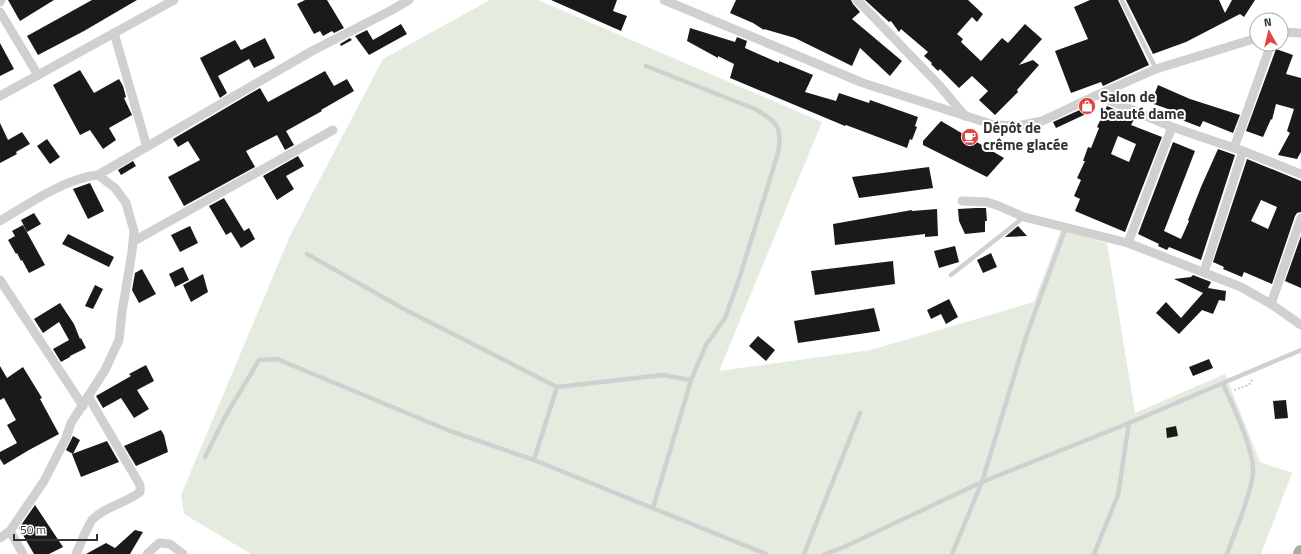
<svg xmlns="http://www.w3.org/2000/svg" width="1301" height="554" font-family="'Titillium Web',sans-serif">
<rect width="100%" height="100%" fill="#fff"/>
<polygon fill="#e4ebdf" points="490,0 538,0 822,122 719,371 871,350 1034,302 1061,230 1107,243 1135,413 1225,374 1260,462 1292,473 1261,554 251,554 184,514 181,495 290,236 383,59"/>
<g fill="#1a1a1a" fill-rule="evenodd">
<polygon points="8,0 54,0 20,21"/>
<polygon points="92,0 137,0 84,31 38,55 27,36"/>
<polygon points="305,0 327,0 344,28 334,33 332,31 323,36 320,31 314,34 297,4"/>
<polygon points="551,0 617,0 613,11 627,16 621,31"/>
<polygon points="736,0 851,0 853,4 860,12 852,19 902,61 890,76 860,48 852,66 795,38 764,29 764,30 753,23 730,13"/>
<polygon points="865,0 968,0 983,14 977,22 972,17 957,34 963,39 961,42 981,61 1002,38 1008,43 1025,24 1042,39 1019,65 1033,60 1039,65 1017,90 1018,92 995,115 979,100 988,91 972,76 959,88 940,69 938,71 931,64 932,63 924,56 928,52 901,29 899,32 891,21 889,22"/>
<polygon points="1090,0 1118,0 1149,65 1103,86 1101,82 1071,93 1055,51 1088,39 1074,7"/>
<polygon points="1126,0 1219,0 1225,13 1232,0 1255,0 1244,17 1240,14 1186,42 1153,54"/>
<polygon points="401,24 407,34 369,55 355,36 367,30 373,40"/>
<polygon points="690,28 735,42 737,37 747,41 745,48 779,63 779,61 813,75 805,92 836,101 839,93 869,103 870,100 918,117 915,126 917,127 912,140 910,139 907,148 846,125 845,126 730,78 734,64 718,56 718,58 687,41"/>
<polygon points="265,38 275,58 254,68 249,59 218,76 227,93 220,98 200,58 235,40 241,50"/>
<polygon points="350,38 352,40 341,46 340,44"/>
<polygon points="0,43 14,69 0,76"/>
<polygon points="1276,49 1293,55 1286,74 1301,78 1301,152 1297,159 1278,155 1290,133 1287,131 1294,109 1276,104 1272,120 1271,119 1263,137 1246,131"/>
<polygon points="80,70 94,93 119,79 123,86 126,97 124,98 132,115 109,128 116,140 103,149 90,130 80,135 53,85"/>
<polygon points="325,71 334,86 347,79 354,91 321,110 322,111 286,131 294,145 285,150 277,135 246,151 255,167 184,206 168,177 200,160 188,141 178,147 173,139 260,88 268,102"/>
<polygon points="1158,85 1190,99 1240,115 1233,133 1203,121 1200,127 1166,114 1168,109 1151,103"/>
<path d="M1107 106 1135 118 1131 125 1162 137 1125 232 1075 211 1080 199 1074 196 1081 180 1077 178 1085 161H1083L1088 147 1091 148 1099 128 1097 127ZM1118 136 1136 144 1129 162 1111 154Z"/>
<polygon points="1084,108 1086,114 1056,128 1053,122"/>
<polygon points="941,121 1004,158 987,177 923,145 923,141"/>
<polygon points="0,123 8,140 22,132 30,144 16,152 17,154 0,163"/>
<polygon points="47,139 60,157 50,164 37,146"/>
<polygon points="1173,142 1195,151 1164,231 1181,239 1189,221 1188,220 1201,187 1218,149 1235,155 1201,260 1169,247 1167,250 1158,246 1159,244 1138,234"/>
<polygon points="298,156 304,166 286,176 294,189 277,200 263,176"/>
<path d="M1247 159 1301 181V212L1297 213 1295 216 1272 284 1244 272 1242 277 1223 269 1224 267 1213 262ZM1261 200 1277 207 1268 229 1251 221Z"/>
<polygon points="133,161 136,166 121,175 118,170"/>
<polygon points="929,167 933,188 859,198 852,177"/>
<polygon points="90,183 104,211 88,219 73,189"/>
<polygon points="224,198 244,231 249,228 255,239 241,248 231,232 226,235 209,206"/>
<polygon points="976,208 986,208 987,221 985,221 985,232 965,234 959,221 958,209"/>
<polygon points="937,209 938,236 925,237 925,234 835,245 833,224 912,210 912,211"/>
<polygon points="34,213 41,224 27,232 21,220"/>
<polygon points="23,225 45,265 29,273 22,260 21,261 17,253 16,254 8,240 15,236 12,231"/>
<polygon points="190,226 198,243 180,252 171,235"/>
<polygon points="1018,226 1027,236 1005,237"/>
<polygon points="68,234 114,257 109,267 62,244"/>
<polygon points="1301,236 1301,288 1285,281"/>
<polygon points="955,246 959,262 939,268 934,251"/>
<polygon points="991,253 997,267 983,273 977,260"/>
<polygon points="893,261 895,284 815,295 811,271"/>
<polygon points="183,267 189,280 175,287 169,274"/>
<polygon points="142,269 156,294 139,303 132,290 135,273"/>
<polygon points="203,274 208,292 191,302 183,285"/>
<polygon points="1193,275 1211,282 1208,288 1226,291 1225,301 1219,300 1213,314 1202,310 1179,334 1156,313 1166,302 1181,318 1203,293 1174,279 1191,277"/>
<polygon points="95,285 103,289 93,309 85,306"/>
<polygon points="949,299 958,317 946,324 941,314 931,319 927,310"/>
<polygon points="60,303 74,324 80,339 81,338 86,348 70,356 70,357 61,362 53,349 69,340 59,322 43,333 34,319"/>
<polygon points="874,308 880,331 798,343 794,321"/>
<polygon points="758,336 775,350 766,361 749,346"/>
<polygon points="1209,359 1213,368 1193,376 1189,367"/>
<polygon points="146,365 154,381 137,390 149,409 134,418 121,398 103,408 96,396 131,376 129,374"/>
<polygon points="0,366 7,378 23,367 42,398 40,399 59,434 29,450 4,465 0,459 0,452 17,443 7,425 16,420 4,398 0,400"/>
<polygon points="1286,400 1288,418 1275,419 1273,401"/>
<polygon points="1176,426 1178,436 1167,438 1166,428"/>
<polygon points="161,430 164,435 168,452 136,466 124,446"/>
<polygon points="73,436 80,440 73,454 66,450"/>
<polygon points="107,441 119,462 81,477 72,454"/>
<polygon points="35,505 63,547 49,554 34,554 19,528"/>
<polygon points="135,530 143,532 130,554 86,554 106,543 115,548"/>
</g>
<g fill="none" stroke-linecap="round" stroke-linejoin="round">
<polyline stroke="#cacaca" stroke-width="2" stroke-dasharray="2 2" stroke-linecap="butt" points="1234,390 1249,385 1253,378"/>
<g stroke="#d0d0d0" stroke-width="4.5">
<polyline points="1122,1 1156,69"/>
<path d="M646 66 755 109C777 122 783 127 778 153L740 276 725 318 706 345 691 380 653 508"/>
<polyline points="307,254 402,308 557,387 663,375 691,380"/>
<polyline points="951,275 1024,217"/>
<path d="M1223 384C1233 406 1255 451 1253 474 1250 498 1235 531 1227 554"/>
<polyline points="205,457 225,417 259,360 277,359 450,431 534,460 766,554"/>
<polyline points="534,460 557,387"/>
<polyline points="804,554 860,413"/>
<polyline points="825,554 844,547 982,482 1129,423 1301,350"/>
<polyline points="952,554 982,482 1026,337 1066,227"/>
<polyline points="1094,554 1118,495 1129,423"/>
</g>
<g stroke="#d0d0d0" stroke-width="9">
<polyline points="664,0 863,83 994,125 1017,126 1042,121 1097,95 1156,69 1257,38"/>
<polyline points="857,0 939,85 965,116"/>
<polyline points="0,2 1,0"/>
<polyline points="0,12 38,75"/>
<polyline points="1281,32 1301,33"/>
<polyline points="114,33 147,147"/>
<polyline points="1097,95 1172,127 1243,151 1301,174"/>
<polyline points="0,96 174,0"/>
<polyline points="1234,148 1271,44"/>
<polyline points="962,201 987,202 999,206 1024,217 1128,243 1241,287 1271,304 1301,325"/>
<path d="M0 221C28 204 66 178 98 175L312 51 390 11 409 0"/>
<polyline points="134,241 333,130"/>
<polyline points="1128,243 1172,127"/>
<polyline points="1204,272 1243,151"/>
<polyline points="0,280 83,406"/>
<polyline points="1271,304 1301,218"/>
<polyline points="10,531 23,554"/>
<polyline points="0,538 10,531 44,481 66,438 71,423 105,370 119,340 122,312 132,252 134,231 126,203 115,188 98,175"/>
<path d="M76 554C80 546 88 523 94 518 107 506 126 503 140 492V485L88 396"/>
<polyline points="147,554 159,543 170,544 183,554"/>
</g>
<polyline stroke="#ababab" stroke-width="14" points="1300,554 1301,552"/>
</g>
<defs>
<symbol id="shop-disc" viewBox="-11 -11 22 22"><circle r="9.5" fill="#df4640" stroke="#fff"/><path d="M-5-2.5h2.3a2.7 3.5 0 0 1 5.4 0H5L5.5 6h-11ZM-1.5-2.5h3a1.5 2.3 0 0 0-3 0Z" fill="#fff"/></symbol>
<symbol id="cafe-disc" viewBox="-11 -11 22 22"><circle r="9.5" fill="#df4640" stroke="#fff"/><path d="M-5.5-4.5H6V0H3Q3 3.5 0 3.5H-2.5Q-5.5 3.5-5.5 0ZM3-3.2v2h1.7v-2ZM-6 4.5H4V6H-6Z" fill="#fff"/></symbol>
</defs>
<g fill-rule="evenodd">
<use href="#shop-disc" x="1077" y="96" width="20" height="20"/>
<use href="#cafe-disc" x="960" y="127" width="20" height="20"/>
</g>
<g text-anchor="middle" stroke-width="4" stroke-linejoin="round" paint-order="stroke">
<g font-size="15" font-weight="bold" fill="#333" stroke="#fff" text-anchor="start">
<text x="1100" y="102">Salon de<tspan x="1100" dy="17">beauté dame</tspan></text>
<text x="983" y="133">Dépôt de<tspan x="983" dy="17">crême glacée</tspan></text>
</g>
</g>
<g transform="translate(1269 32) rotate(352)"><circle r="19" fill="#ffffff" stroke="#adadad"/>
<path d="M0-3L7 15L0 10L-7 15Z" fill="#df4640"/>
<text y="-6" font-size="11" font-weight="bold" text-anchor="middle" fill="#333333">N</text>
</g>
<path d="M14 534v6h83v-6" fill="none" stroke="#333333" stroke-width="2"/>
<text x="20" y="534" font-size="12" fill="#333333" stroke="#ffffff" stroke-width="3" paint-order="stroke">50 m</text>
</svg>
